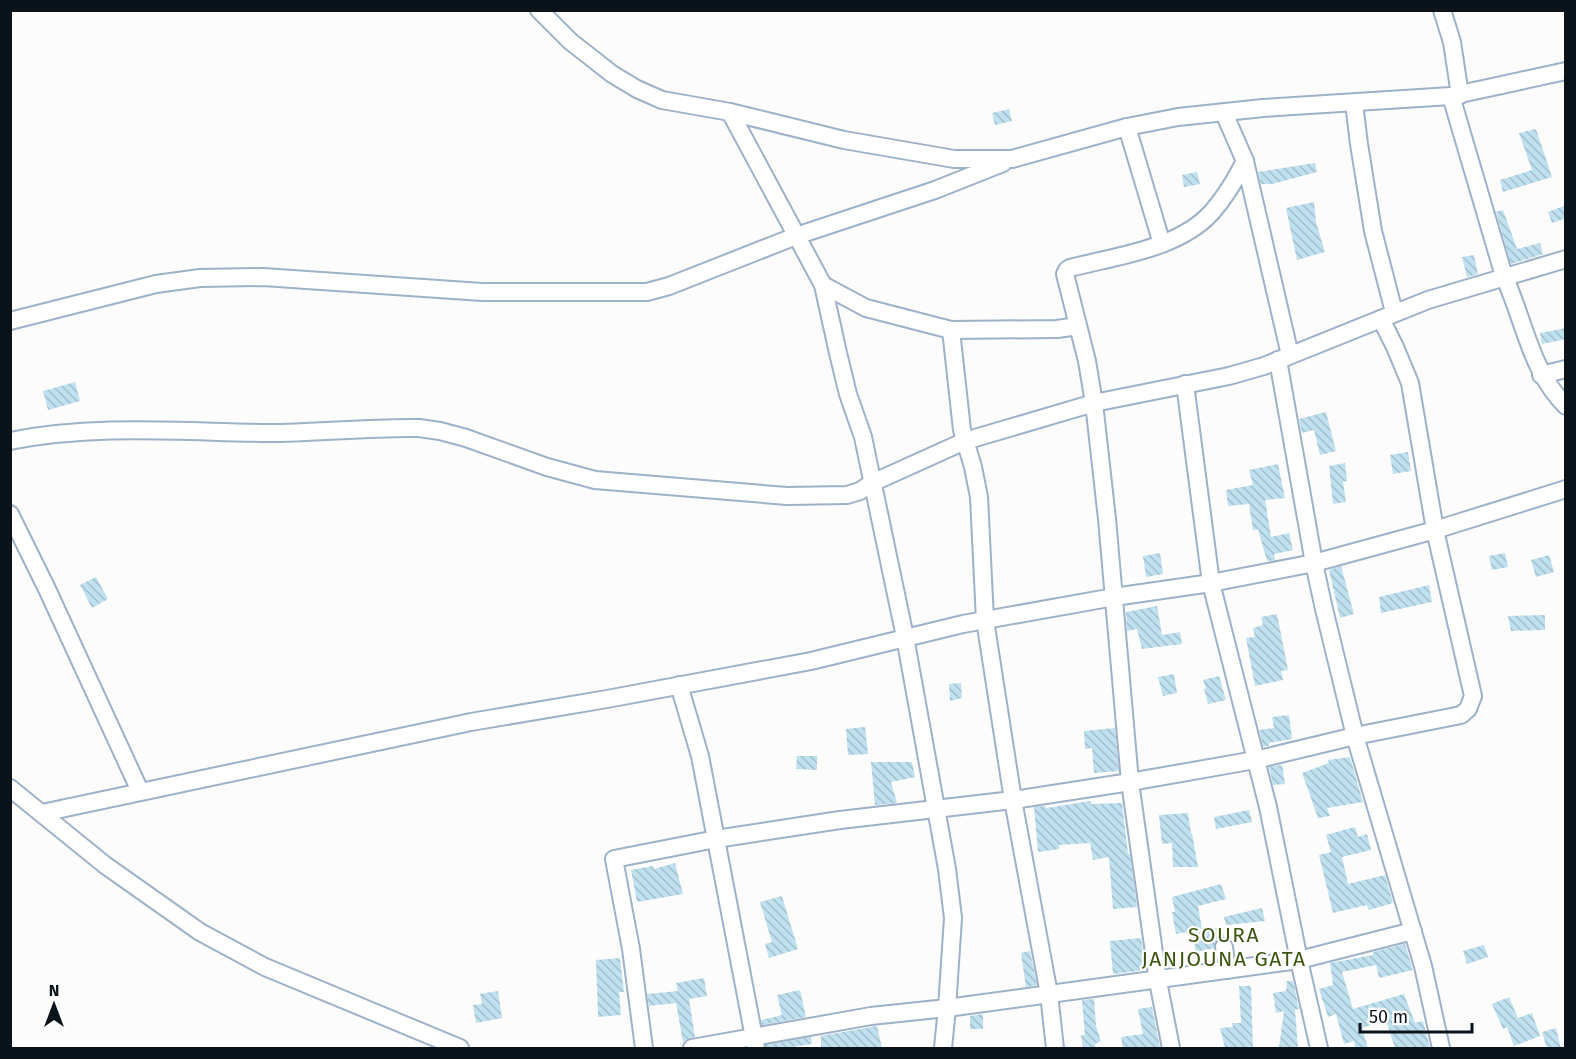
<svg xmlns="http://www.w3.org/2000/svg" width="1576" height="1059" font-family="'Fira Sans',sans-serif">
<defs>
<pattern id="building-back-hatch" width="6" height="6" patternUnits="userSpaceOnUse" patternTransform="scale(1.5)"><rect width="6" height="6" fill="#bfe0ef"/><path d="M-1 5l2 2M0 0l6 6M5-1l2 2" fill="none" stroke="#a3bfcc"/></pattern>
</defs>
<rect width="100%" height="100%" fill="#fcfcfc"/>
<g fill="url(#building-back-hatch)">
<polygon points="1009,109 1012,121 995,125 992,113"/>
<polygon points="1536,129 1552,177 1503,192 1500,180 1532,170 1519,133"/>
<polygon points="1315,163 1317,172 1272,184 1261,184 1258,172"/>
<polygon points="1197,172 1200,184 1184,187 1182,175"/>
<polygon points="1314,202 1316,222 1325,252 1297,260 1286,208"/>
<polygon points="1566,205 1566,218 1552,223 1548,212"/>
<polygon points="1503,210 1517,249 1540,243 1543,254 1511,264 1496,212"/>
<polygon points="1474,255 1478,274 1467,277 1462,257"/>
<polygon points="1566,328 1566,339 1542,344 1540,333"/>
<polygon points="75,382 80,401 48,410 43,391"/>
<polygon points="1326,412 1336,451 1320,455 1314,430 1302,433 1299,419"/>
<polygon points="1408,452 1411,471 1393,474 1390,455"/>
<polygon points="1345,463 1347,481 1343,482 1346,502 1333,504 1329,466"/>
<polygon points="1278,464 1285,498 1265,500 1271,537 1289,533 1293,550 1274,554 1275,560 1267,561 1258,529 1253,530 1249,504 1228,506 1226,490 1253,485 1249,470"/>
<polygon points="1160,553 1163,574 1146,577 1143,556"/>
<polygon points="1505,553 1508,567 1492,570 1489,556"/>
<polygon points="1549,555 1554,572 1536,577 1531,560"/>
<polygon points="1341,566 1354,614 1340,618 1329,570"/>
<polygon points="96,577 108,599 92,608 80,585"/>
<polygon points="1429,585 1432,602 1381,613 1379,597"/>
<polygon points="1157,606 1162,635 1180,632 1182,644 1142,649 1137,629 1127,631 1126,612"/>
<polygon points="1277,614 1288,670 1281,671 1283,680 1255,686 1246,638 1255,637 1253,628 1263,625 1261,617"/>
<polygon points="1545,615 1545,630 1511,631 1508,616"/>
<polygon points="1174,674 1177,693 1163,696 1158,677"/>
<polygon points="1219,676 1226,700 1208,704 1204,689 1206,688 1203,680"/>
<polygon points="961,683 962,698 950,701 949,684"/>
<polygon points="1289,715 1292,739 1269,743 1269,746 1263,746 1259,730 1274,728 1272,717"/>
<polygon points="865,727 868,754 848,755 846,729"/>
<polygon points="1115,728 1119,771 1094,773 1092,748 1085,749 1084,731"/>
<polygon points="797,756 817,756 817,770 796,769"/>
<polygon points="1350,757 1363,802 1327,808 1330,816 1318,818 1302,773 1329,763 1328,760"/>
<polygon points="871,762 912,762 915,777 891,782 897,803 875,805"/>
<polygon points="1282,765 1285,784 1273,785 1269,767"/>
<polygon points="1090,801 1091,804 1122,803 1128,854 1130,854 1137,907 1113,909 1109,857 1093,860 1090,843 1059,845 1059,849 1038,852 1034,807 1045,806 1046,808 1053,807"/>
<polygon points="1249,810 1252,822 1216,829 1214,817"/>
<polygon points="1188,813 1191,834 1192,833 1198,867 1173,867 1172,843 1162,844 1159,815"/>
<polygon points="1355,827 1358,837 1367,834 1371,850 1342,857 1348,884 1385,875 1393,903 1369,910 1367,905 1333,913 1319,855 1331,852 1326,835"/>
<polygon points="675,863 683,894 637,902 631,870 653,866 654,869"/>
<polygon points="1221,884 1226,899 1198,906 1202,929 1176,934 1172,912 1175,912 1172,897"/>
<polygon points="782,896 798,949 769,958 765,944 772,942 760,902"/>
<polygon points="1262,908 1265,921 1226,925 1224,917"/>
<polygon points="1222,927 1224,937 1217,939 1214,948 1196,952 1192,933"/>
<polygon points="1141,938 1146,970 1113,974 1110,941"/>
<polygon points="1405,944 1413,970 1379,978 1376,965 1342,972 1353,1009 1404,994 1415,1023 1423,1021 1430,1048 1395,1048 1386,1020 1362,1028 1368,1048 1355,1048 1354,1041 1344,1044 1336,1014 1328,1017 1319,989 1333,985 1330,963 1373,955 1373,952"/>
<polygon points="1484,945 1488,957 1467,964 1463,951"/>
<polygon points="1030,951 1037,985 1026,987 1021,953"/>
<polygon points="620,958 624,992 619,992 621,1015 598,1017 596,960"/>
<polygon points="704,978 707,996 689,999 695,1037 686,1040 683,1042 676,1003 649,1006 647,994 678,991 676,983"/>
<polygon points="1287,981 1293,981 1299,1009 1295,1010 1298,1048 1279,1048 1284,1011 1276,1013 1273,993 1286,991"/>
<polygon points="1239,986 1251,986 1253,1048 1225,1048 1220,1028 1233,1027 1232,1023 1241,1023"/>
<polygon points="800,990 806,1017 762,1025 761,1020 782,1015 777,995"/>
<polygon points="498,991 502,1018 476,1023 473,1005 482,1004 480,994"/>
<polygon points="1509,997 1518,1018 1532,1013 1540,1036 1514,1046 1507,1027 1503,1029 1492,1004"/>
<polygon points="1094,999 1096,1026 1101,1041 1095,1044 1095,1048 1083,1048 1081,1035 1085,1035 1082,1000"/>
<polygon points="1152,1007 1160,1048 1123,1048 1121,1037 1143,1034 1138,1009"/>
<polygon points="983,1014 983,1029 970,1029 970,1016"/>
<polygon points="877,1026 882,1048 821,1048 821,1036"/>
<polygon points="1556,1028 1561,1048 1547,1048 1542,1032"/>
<polygon points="811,1037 812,1044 785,1048 766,1048 766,1045"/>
</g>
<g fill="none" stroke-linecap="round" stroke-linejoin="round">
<defs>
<g id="minor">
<polyline points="539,10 570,41 612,74 637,89 662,100 730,112 844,140 954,159 1012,159 1127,127 1178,117 1263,108 1451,96 1566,71"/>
<polyline points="1442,10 1452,42 1460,95"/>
<path d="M1451 96 1504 276C1524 320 1531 372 1566 406"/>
<polyline points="1354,103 1359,144 1373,231 1394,312"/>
<polyline points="1224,113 1245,161 1290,355"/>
<polyline points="1127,127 1162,244"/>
<polyline points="823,285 866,308 951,330 1057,329 1078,326"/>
<polyline points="10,321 156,284 200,278 263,277 482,292 647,292 669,286 796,236 935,190 1003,163"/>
<polyline points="951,330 962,430 973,467 979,497 985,620 1013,800 1049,994 1055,1048"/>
<polyline points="1278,360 1314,563 1324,609 1355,736 1423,966 1441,1048"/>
<polyline points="1541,375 1566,369"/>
<path d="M10 441C95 424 182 432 267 433 318 433 368 427 419 428L440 431 466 438 547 467 595 480 787 496 847 495 860 491 872 483 965 441 1094 403 1229 376 1264 366 1428 300 1566 259"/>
<polyline points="10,514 47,589 140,791"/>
<polyline points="679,685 700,756 756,1048"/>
<polyline points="10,788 105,865 200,932 265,967 460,1048"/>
<polyline points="42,813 471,722 607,699 811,661 963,624 1114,597 1211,583 1314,563 1435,530 1566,489"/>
<polyline points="1224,947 1227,970"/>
<polyline points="644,1048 631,949 614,859 716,839 840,820 1013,800 1130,782 1255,760 1355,736 1461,715 1468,709 1473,696 1435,530 1410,383 1395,347 1381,319"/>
<polyline points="692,1048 871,1016 947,1008 953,918 947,869 905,637 863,437 848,394 838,353 823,285 730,112"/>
<polyline points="943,1048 947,1008 1299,960 1268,807 1211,583 1185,384"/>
<path d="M1171 1048 1158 981 1130 782 1107 519 1094 403 1087 361 1065 274 1067 270 1070 268C1116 256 1179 249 1212 212 1226 196 1236 179 1245 161"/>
<polyline points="1319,1048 1299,960 1413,931"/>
</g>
</defs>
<use href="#minor" stroke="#9db1c8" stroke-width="20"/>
<use href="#minor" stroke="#fff" stroke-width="16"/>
</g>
<g text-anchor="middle" stroke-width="4.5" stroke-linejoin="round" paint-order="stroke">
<g font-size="21" letter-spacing="1.5" fill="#3a5610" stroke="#fff">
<text x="1224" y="942">SOURA<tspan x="1224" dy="24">JANJOUNA GATA</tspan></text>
</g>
</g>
<rect width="1576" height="1059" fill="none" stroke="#0a121a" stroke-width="24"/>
<g transform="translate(54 1005)" stroke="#ffffff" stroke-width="4.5" paint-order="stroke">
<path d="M0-4.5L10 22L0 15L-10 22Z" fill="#0a121a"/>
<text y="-9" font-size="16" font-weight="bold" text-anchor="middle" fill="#0a121a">N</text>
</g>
<path d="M1360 1023v9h112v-9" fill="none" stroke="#0a121a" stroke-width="3"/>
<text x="1369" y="1023" font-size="18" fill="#0a121a" stroke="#ffffff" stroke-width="4.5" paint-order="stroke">50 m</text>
</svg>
